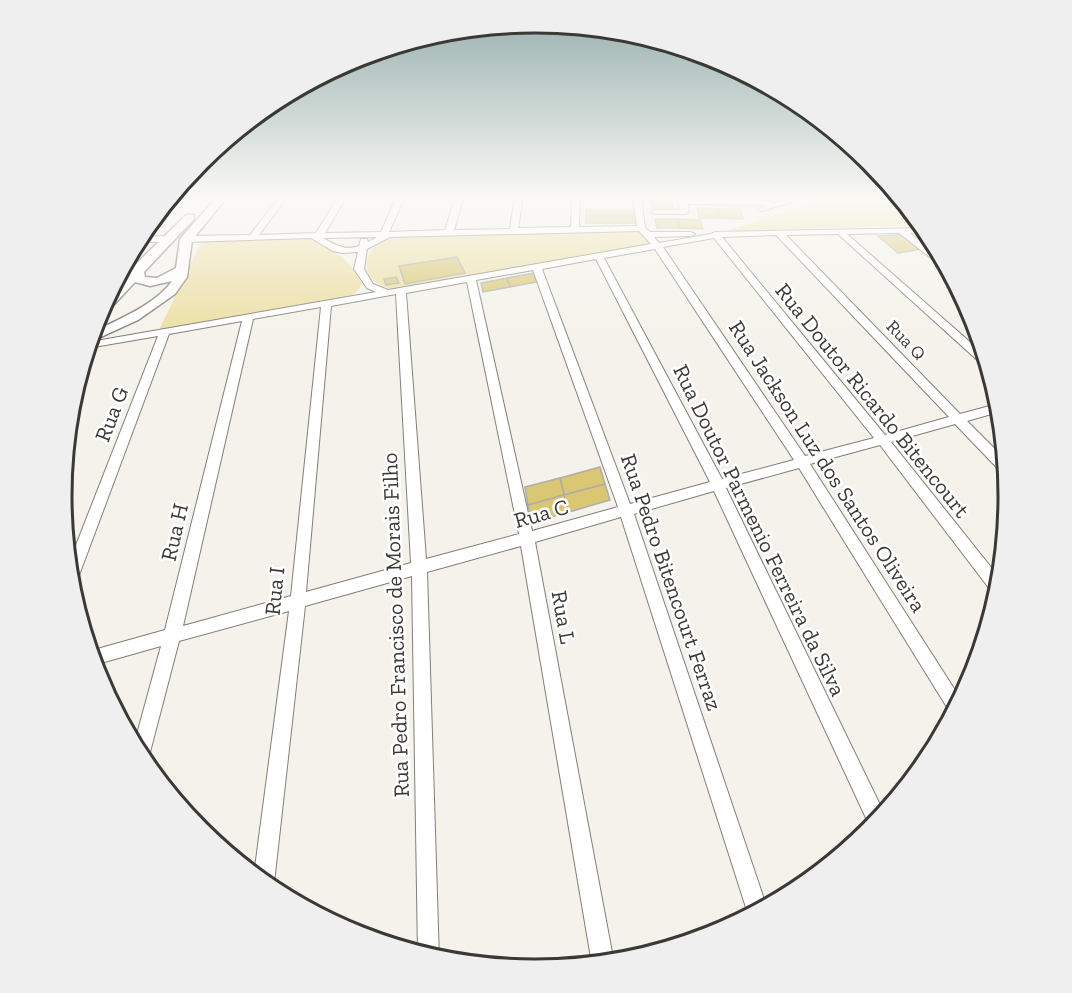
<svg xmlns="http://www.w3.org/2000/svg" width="1072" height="993" font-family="'Zilla Slab',serif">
<rect width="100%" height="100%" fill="#f4f2ea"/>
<g fill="#ecdfa4">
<polygon points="811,196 899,196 924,225 727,231 814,203"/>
<path d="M636 231 643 233 650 241 640 247 400 290C355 286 356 245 398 235Z"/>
<path d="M305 238C329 242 351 262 362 283 357 298 338 299 324 302L159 330 202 241Z"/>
</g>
<g fill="#d9c774" stroke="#afada5" stroke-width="1.5">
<polygon points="650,196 669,196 671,201 651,201"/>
<polygon points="651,201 671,201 673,210 654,210"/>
<polygon points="697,208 718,209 721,218 699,218"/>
<polygon points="718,209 740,209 743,219 721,218"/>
<polygon points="586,210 634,210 635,216 586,216"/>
<rect x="586" y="216" width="49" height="7"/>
<polygon points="655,219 678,219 680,228 657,228"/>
<polygon points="678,219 700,220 703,229 680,228"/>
<polygon points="903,235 921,249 898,253 878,236"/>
<polygon points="457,257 465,273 405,284 399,266"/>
<polygon points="534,273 537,282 510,287 507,278"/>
<polygon points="396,277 399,283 386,285 384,279"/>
<polygon points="507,278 510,287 483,292 481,283"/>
<polygon points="600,467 605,484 564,495 560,478"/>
<polygon points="560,478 564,495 528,505 525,487"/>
<polygon points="605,484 610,500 569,512 564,495"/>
<polygon points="564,495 569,512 532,522 528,505"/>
</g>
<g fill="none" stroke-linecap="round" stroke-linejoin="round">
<defs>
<g id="minor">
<path d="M280 196H288L259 235 316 233 339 196H347L325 233 381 232 397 196H405L389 232 445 230 456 196H464L454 230 510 229 515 196H523L518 228 571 227 572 196H580L579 227 637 226 633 196H641L645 228 650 232H691L695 234 691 236 654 237 659 243 711 234 715 232 925 228 929 232 910 233 944 260 949 269H945L899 233 847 234 987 357 990 368 985 367 838 234 786 235 960 414 1001 403 1002 411 967 421 1007 461 1008 474 1002 473 955 424 891 442 1002 581 998 597 995 596 880 445 810 464 962 701 953 717 799 468 726 488 885 815 872 831 714 491 634 514 767 908 749 917 621 517 535 542 614 963 592 964 521 546 427 572 439 960 418 954 412 576 305 606 274 883 271 889 254 875 289 611 179 641 149 756 145 763 134 745 161 646 94 665 90 651 165 630 242 321 169 334 78 578 75 583 71 584 69 563 158 336 88 348 90 342 376 292 367 288 354 269 358 252 343 253 333 251 311 238 186 242 182 239 186 236 250 235ZM639 231 651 244 388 290 373 284 364 269 367 249 390 237ZM777 235V236L949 417 885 435 722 237ZM377 237 368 242 367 239H361L359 246C344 251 336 245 323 238ZM714 238 874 438 805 456 663 247ZM655 249 794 460 722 479 604 258ZM596 259 710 482 630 504 542 269ZM533 270 618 507 532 531 476 280ZM467 282 519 534 426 559 406 293ZM396 294 411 563 306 592 331 306ZM321 307 291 596 183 626 253 319Z"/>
<polygon points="677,196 685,196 686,200 770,201 774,203 794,198 798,200 762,211 758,209 767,205 687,204 689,212 685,214 655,214 651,212 655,210 680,210"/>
<polygon points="140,237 169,236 173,239 169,242 137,242"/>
</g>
<path id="major" d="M218 196H228L192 240 187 277 175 294 138 320 90 342 93 332C119 319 155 305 172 281L150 286 135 282 106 313H99C119 275 156 246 186 215H194V219L144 272 145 277 157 278 176 268 180 239Z"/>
</defs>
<use href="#minor" stroke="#817f78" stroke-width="2"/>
<use href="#major" stroke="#817f78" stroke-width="3"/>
<use href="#minor" fill="#fff" fill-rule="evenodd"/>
<use href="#major" fill="#fff" fill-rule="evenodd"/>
</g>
<linearGradient id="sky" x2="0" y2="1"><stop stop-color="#93acaa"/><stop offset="0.59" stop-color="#faf9f6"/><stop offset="1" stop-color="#faf9f6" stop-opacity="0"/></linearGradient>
<rect width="1072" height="335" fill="url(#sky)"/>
<g text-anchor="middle" stroke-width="5" stroke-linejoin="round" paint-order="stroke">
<g font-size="18" fill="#3a3936" stroke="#fff">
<text transform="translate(906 340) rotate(46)" y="6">Rua Q</text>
</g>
<g font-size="22" fill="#3a3936" stroke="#fff">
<text transform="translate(873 400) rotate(51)" y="8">Rua Doutor Ricardo Bitencourt</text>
<text transform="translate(111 414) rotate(-69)" y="8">Rua G</text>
<text transform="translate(828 466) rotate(57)" y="8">Rua Jackson Luz dos Santos Oliveira</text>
<text transform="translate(541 513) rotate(-16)" y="8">Rua C</text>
<text transform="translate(760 530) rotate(64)" y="8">Rua Doutor Parmenio Ferreira da Silva</text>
<text transform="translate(174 532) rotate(-77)" y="8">Rua H</text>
<text transform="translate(672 582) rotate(71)" y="8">Rua Pedro Bitencourt Ferraz</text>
<text transform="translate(274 591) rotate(-84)" y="8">Rua I</text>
<text transform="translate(564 617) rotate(80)" y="8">Rua L</text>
<text transform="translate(395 625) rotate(-92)" y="8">Rua Pedro Francisco de Morais Filho</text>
</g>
</g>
<path d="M0 0H1072V993H0ZM72 496a463 463 0 1 1 926 0a463 463 0 1 1-926 0Z" fill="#efefef" fill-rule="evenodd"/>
<path fill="none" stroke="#3a3936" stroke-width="3" d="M72 496a463 463 0 1 1 926 0a463 463 0 1 1-926 0Z"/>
</svg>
